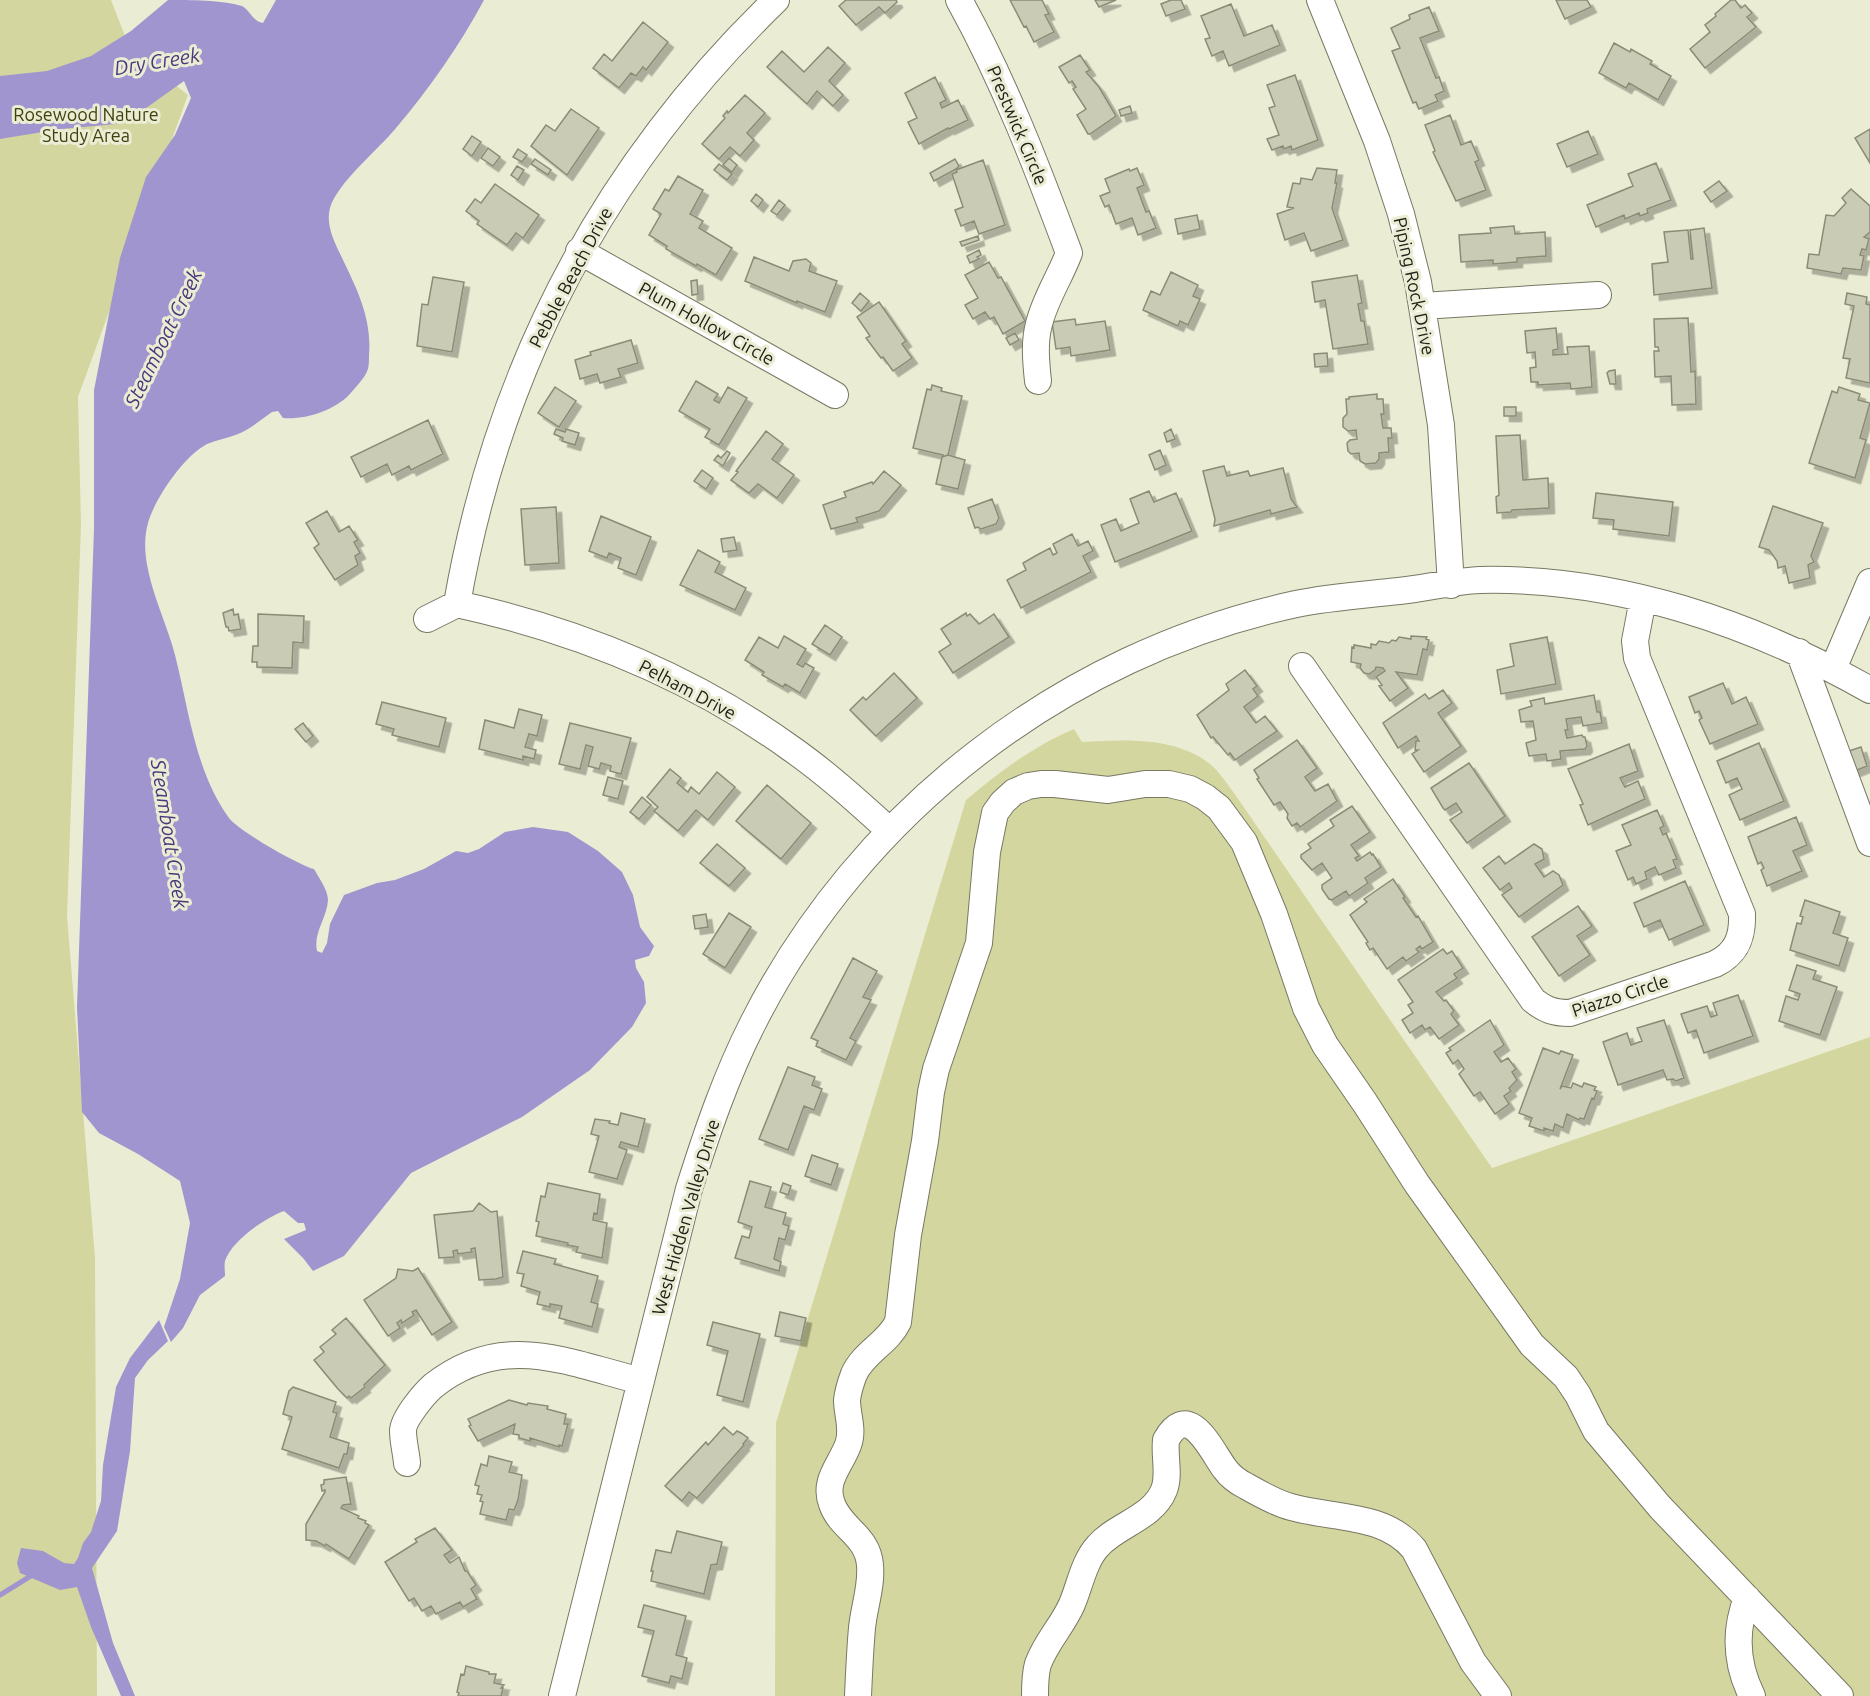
<svg xmlns="http://www.w3.org/2000/svg" width="1870" height="1696" font-family="Ubuntu,sans-serif">
<style>
.green{fill:#d4d69f}
.water{fill:#a095ce}
.lines{fill:none;stroke-linecap:round;stroke-linejoin:round}
.stream{stroke:#a095ce;stroke-width:5}
.building{fill:#cacbb4;stroke:#8b8c76;stroke-width:1.5;filter:url(#shadow)}
.minor-casing{stroke:#787863;stroke-width:28}
.minor{stroke:#fff;stroke-width:26}
.labels{text-anchor:middle;dominant-baseline:central;stroke-width:6;stroke-linejoin:round;paint-order:stroke}
.park-label{font-size:18px;fill:#40400f;stroke:#ebecd4}
.street-label{font-size:18px;fill:#202018;stroke:#ebecd4}
.water-label{font-size:20px;font-style:italic;fill:#4a377c;stroke:#ebecd4}
</style>
<defs>
<filter id="shadow"><feDropShadow dx="5.5" dy="5.5" stdDeviation="0" flood-color="#0004"/></filter>
</defs>
<rect width="100%" height="100%" fill="#ebecd4"/>
<path class="green" d="M0,0H111L130,49L188,95L78,397L81,525L67,916L95,1258L97,1696H0Z
M1074,729L1082,742C1124,740 1174,736 1210,764C1219,771 1227,784 1234,793L1492,1168L1870,1037V1696H775L776,1423L966,800C1001,771 1032,747 1074,729Z"/>
<path class="water" d="M168,0C190,0 222,0 242,6C251,11 252,21 263,23L276,0H484C460,45 429,89 396,128C379,149 337,183 330,208C325,226 336,245 343,260C358,291 372,320 369,355C369,359 369,365 368,369C365,378 355,388 349,395C333,411 305,420 283,418L278,411L272,412C261,420 250,429 238,434C228,438 217,440 207,444C184,456 155,498 148,523C136,565 165,615 175,655C189,710 195,771 229,818C239,831 297,864 314,869C319,878 328,890 328,900C327,918 313,933 317,951L322,953L327,943L330,924L344,895L377,883L395,880L424,869L456,851L468,853L479,849L505,832L533,827L568,832L598,851L622,872L633,895L640,927L654,946L649,956L635,960L636,968L644,982L646,1003L632,1027L590,1070L522,1117L411,1173L344,1256L313,1271L303,1258L284,1239L306,1230L304,1223H298L284,1211C265,1218 231,1241 225,1261C224,1266 225,1271 225,1276L200,1295L183,1328L171,1342L164,1327L180,1279L190,1223L180,1181L138,1154L99,1133L82,1112L77,1007L94,529V390L120,258L146,177L175,135L191,98L184,81L142,111L116,124L61,129L0,139V76L47,71L91,56L131,31Z
M159,1320L168,1341L148,1360L135,1378L130,1451L117,1531L92,1568L113,1643L135,1696H121L91,1627L77,1587L60,1590L20,1573L17,1563L21,1548L43,1551L64,1563L74,1564L78,1558L83,1543L91,1532L101,1501L103,1465L116,1387L130,1358Z"/>
<g class="lines">
<path class="stream" d="M0,1595L34,1574"/>
</g>
<path class="building" d="M846,0H896L897,2L885,13L879,7L856,25L839,6Z
M1010,0H1042L1049,14L1045,15L1054,32L1034,42L1026,26L1024,27Z
M1095,0H1116L1099,7Z
M1171,0H1181L1185,9L1166,16L1161,4Z
M1556,0H1587L1591,7L1565,19Z
M1731,0H1735L1741,8L1745,5L1752,13L1747,17L1756,27L1705,68L1690,49L1710,32L1705,25L1716,16L1715,14Z
M1231,4L1244,36L1272,25L1280,45L1229,66L1223,51L1212,56L1205,39L1210,38L1201,16Z
M1429,7L1439,31L1420,38L1436,78L1439,77L1444,91L1435,95L1438,101L1419,109L1416,102L1413,103L1392,51L1400,48L1391,28L1410,19L1409,15Z
M643,22L668,42L646,70L643,67L636,76L631,73L619,88L593,68L604,54L612,61Z
M1614,43L1630,52L1631,49L1652,61L1650,64L1671,76L1658,100L1629,83L1626,88L1599,73Z
M828,47L845,63L829,81L843,95L833,106L817,91L807,104L767,67L782,51L804,72Z
M1080,55L1090,70L1086,72L1099,87L1116,116L1090,134H1088L1077,115L1086,109L1073,89L1076,87L1072,81L1069,83L1059,67Z
M1295,75L1318,140L1292,150L1291,146L1284,149L1283,146L1272,150L1267,139L1279,135L1269,108L1275,106L1267,85Z
M935,77L946,100L940,103L942,108L958,100L968,120L949,129L948,128L919,144L908,122L917,118L905,93Z
M745,95L765,113L747,133L754,140L740,156L730,147L719,159L702,144L725,118L723,116L727,111L728,113Z
M1130,106L1132,113L1121,116L1119,110Z
M571,109L599,128L567,175L531,146L546,125L555,131Z
M1450,115L1461,145L1471,141L1479,160L1475,162L1486,190L1456,201L1433,152L1435,151L1425,125Z
M1870,129V163L1855,138Z
M1588,131L1598,154L1567,167L1557,144Z
M472,136L481,142L472,156L463,149Z
M488,148L500,157L493,166L481,158Z
M518,149L527,155L522,162L513,157Z
M729,158L737,165L732,172L723,165Z
M535,159L551,170L548,175L531,164Z
M955,159L959,166L956,169L934,181L930,173Z
M983,160L1005,225L979,234L974,221L961,226L955,210L963,207L952,174L957,172L956,170Z
M1656,163L1671,200L1647,209L1648,213L1640,216L1639,213L1625,219L1624,215L1596,227L1587,205L1633,186L1628,174Z
M719,164L732,174L727,180L714,170Z
M517,166L524,170L518,180L511,175Z
M1137,168L1144,185L1137,188L1146,212L1149,211L1156,228L1138,235L1132,218L1116,224L1109,205L1105,207L1100,196L1110,192L1105,179L1129,169L1130,171Z
M1317,168L1337,170L1335,183H1337L1332,208L1343,240L1311,251L1304,233L1285,240L1277,214L1294,208L1287,207L1293,183L1300,184L1301,178L1312,180Z
M678,176L703,190L690,214L703,221L699,228L732,248L716,275L697,264L696,266L666,249L667,246L649,235L661,214L653,209L665,189L669,191Z
M1719,181L1727,191L1711,202L1704,192Z
M495,184L539,215L523,238L516,233L507,245L477,224L479,221L466,211L475,199L481,203Z
M1851,189L1870,206V232L1864,237L1869,239L1866,250L1862,249L1860,255L1864,256L1861,270L1843,268L1841,274L1807,268L1809,254L1819,255L1826,215L1834,216L1846,203L1842,198Z
M756,194L763,200L758,207L751,201Z
M779,200L785,205L777,215L771,211Z
M1197,215L1200,229L1178,234L1175,219Z
M1514,226L1515,234L1545,232L1546,256L1517,258V262L1493,264V260L1461,262L1459,235L1491,233L1490,228Z
M1704,228L1712,288L1654,295L1652,264L1668,262L1664,232L1688,230L1691,259H1693L1690,230Z
M978,236L979,240L962,246L960,242Z
M979,250L981,255L977,257L979,259L970,263L967,256Z
M754,257L789,271L793,261L806,259L811,263L809,271L837,281L825,312L797,301V303L745,281Z
M989,262L998,278L1001,277L1025,321L1003,334L994,317L990,319L985,312L973,319L965,305L978,298L965,275Z
M1171,272L1198,285L1193,296L1200,299L1188,325L1180,321L1178,326L1143,310L1151,291L1160,295Z
M1357,275L1362,303L1358,304L1361,321H1364L1368,344L1333,349L1325,300L1315,302L1312,282Z
M433,277L464,282L452,352L417,346L422,304L428,305Z
M697,280L698,294L692,295L691,281Z
M860,293L869,301L861,311L852,303Z
M1847,293L1867,297L1866,304L1870,305V383L1846,378L1850,359L1843,358L1854,306L1845,304Z
M879,302L906,341L902,344L912,358L893,371L883,357L881,358L866,338L870,336L857,317Z
M1688,318L1691,372L1695,371L1696,404L1672,405L1671,376L1655,377L1654,351H1659L1658,347H1655L1654,319Z
M1075,319L1076,325L1105,321L1110,350L1071,356L1070,347L1056,349L1052,322Z
M1556,328L1558,349L1553,350V355L1568,354L1567,347L1589,346L1592,387L1571,389L1570,383L1538,385V382H1531L1530,368L1536,367L1535,352L1527,353L1525,331Z
M1015,333L1019,340L1010,345L1006,338Z
M631,340L638,363L618,369L621,377L600,383L597,374L580,379L575,360L591,355L590,352Z
M1327,353L1328,366L1315,367L1314,354Z
M1615,370L1616,384H1610L1607,373L1609,371Z
M696,381L718,394L714,400L719,403L728,387L747,398L719,445L705,437L710,429L679,411Z
M932,385L942,388L941,391L962,396L948,455L942,457L943,455L913,448L927,389L931,390Z
M555,387L576,401L559,427L538,413Z
M1839,387L1860,394L1858,400L1870,403L1860,438L1866,440L1855,478L1809,463L1832,391L1837,393Z
M1377,394V399H1383L1384,414H1381L1383,428H1391L1392,438H1388L1389,452L1379,453V459L1376,463L1365,464L1360,461L1359,453L1351,454L1348,451L1347,443L1350,440L1357,439L1356,430L1348,431L1343,427V418L1347,414L1346,399H1349V397Z
M1504,407H1516V416H1504Z
M428,420L443,454L411,470L409,466L392,475L387,464L361,477L351,457Z
M556,429L565,432L566,429L579,433L575,445L562,441L563,438L554,434Z
M1171,429L1175,439L1167,442L1164,433Z
M766,431L783,444L772,459L794,475L777,498L758,484L749,493L731,480L738,472L736,471Z
M1520,435L1523,480L1548,478L1549,508L1512,510L1511,512L1497,513L1496,497L1499,495L1496,436Z
M1160,450L1166,465L1155,470L1149,455Z
M727,451L730,453L723,466L714,460L718,455L721,458Z
M948,455L965,460L958,489L936,484L942,457Z
M1224,466L1227,476L1248,471L1250,476L1283,468L1291,499L1297,507L1271,514L1270,510L1214,526L1215,519L1203,471Z
M702,470L713,478L706,489L694,481Z
M884,471L901,485L879,511L856,518L858,522L831,529L823,505L846,497L844,492L872,482L873,484Z
M1149,491L1154,502L1176,493L1192,531L1115,562L1101,525L1116,519L1121,531L1139,523L1130,499Z
M1596,493L1673,502L1669,536L1613,529L1614,520L1593,518Z
M992,499L999,518L996,524L981,529L978,527L975,528L968,508Z
M1773,506L1823,523L1811,556L1814,562L1808,565L1810,578L1789,583L1785,566L1778,568L1777,561L1769,550L1759,547Z
M556,507L559,563L525,565L521,509Z
M327,511L339,532L349,526L358,540L354,542L360,553L355,556L358,565L335,580L314,548L319,544L306,523Z
M601,516L651,537L636,575L618,568L621,558L609,553L607,558L589,551Z
M1072,534L1078,546L1088,541L1093,551L1083,556L1091,572L1021,608L1007,580L1026,570L1023,563L1037,555L1050,548L1053,555L1057,553L1053,544Z
M734,537L737,550L723,552L721,539Z
M698,550L720,562L715,572L746,588L735,610L680,585Z
M233,609L234,615L238,614L241,629L229,631L228,627H226L223,613Z
M966,613L967,616L970,614L979,624L994,614L1009,637L953,673L939,652L951,644L941,629Z
M258,614L304,616L303,643L293,642L292,668L257,667V662H252L253,646H258Z
M825,625L842,637L830,655L812,644Z
M784,636L806,649L797,664L803,667L805,663L814,668L800,693L785,684L783,687L762,675L764,672L745,660L759,637L778,648Z
M1411,636L1427,637L1426,639L1429,640L1427,650L1423,649L1417,675L1396,672L1408,688L1390,701L1379,686L1382,685L1376,677L1385,671L1383,668L1376,667L1375,670L1369,674L1364,673L1360,668L1361,664L1351,662L1352,647L1354,648V645L1371,648V644L1376,645L1379,641L1389,643L1392,640L1396,641L1399,637L1411,639Z
M1547,637L1556,684L1501,694L1497,670L1514,666L1510,644Z
M1245,670L1257,686L1253,689L1258,696L1244,707L1256,723L1265,716L1277,731L1235,760L1230,753L1228,755L1213,737L1211,738L1197,715L1229,690L1226,684Z
M894,673L917,698L876,736L850,710L863,697L866,700Z
M1723,683L1732,704L1746,697L1758,724L1710,744L1699,720L1702,718L1699,711L1695,713L1689,697Z
M1443,690L1452,703L1438,713L1461,746L1424,772L1412,754L1418,750H1415L1416,741H1419L1416,736L1398,748L1383,723L1425,694L1429,699Z
M1594,695L1597,712H1600L1602,723L1583,726L1581,717L1566,719L1568,730H1565L1567,738L1582,735L1583,737H1585L1587,746L1585,749L1560,751L1561,759L1547,761L1546,754L1529,756L1526,743L1536,740L1533,721L1521,722L1519,710L1532,706L1530,701L1544,698L1545,704Z
M382,702L446,718L439,747L392,735L394,729L376,724Z
M519,709L542,715L537,736L529,734L525,747L536,750L534,759L523,756V760L479,749L485,720L514,728Z
M303,723L313,736L306,742L295,729Z
M570,723L631,738L621,774L610,771L611,766L601,763L599,769L588,766L593,747L586,745L580,769L559,764Z
M1297,740L1317,768L1305,777L1315,791L1328,784L1337,801L1300,827L1297,823L1292,826L1287,818L1288,814L1280,802L1274,805L1257,779L1259,778L1254,770Z
M1759,743L1784,801L1740,820L1729,795L1742,789L1737,778L1726,783L1717,761Z
M1629,744L1638,771L1620,778L1625,787L1638,781L1645,799L1588,825L1580,805L1583,804L1568,769Z
M1861,747L1867,766L1852,772L1846,752Z
M1469,763L1505,816L1467,843L1450,820L1462,812L1456,803L1445,810L1443,808L1431,788Z
M670,769L681,778L677,783L688,792L691,787L699,794L717,772L735,787L708,820L696,810L678,831L654,811L658,807L647,797Z
M608,777L623,781L618,799L603,795Z
M767,785L811,823L781,859L736,821Z
M642,797L651,805L639,819L630,812Z
M1352,806L1370,832L1351,845L1359,856L1355,858L1357,861L1370,852L1372,855L1373,854L1381,867L1365,878L1368,883L1349,896L1346,891L1332,900L1329,899L1322,889V885L1332,878L1322,863L1312,870L1301,858V855L1311,848L1308,844L1334,826L1330,820Z
M1657,810L1664,826L1660,828L1663,835L1666,833L1677,859L1673,860L1676,868L1659,875L1655,867L1645,872L1647,879L1636,884L1633,877L1628,880L1616,851L1631,845L1622,825Z
M1796,817L1807,845L1793,851L1802,871L1767,886L1761,870L1764,868L1761,862L1758,864L1748,837Z
M717,844L745,868L729,886L700,863Z
M1534,844L1542,849L1544,859L1535,864L1544,877L1553,871L1559,875L1563,885L1519,917L1502,895L1512,888L1509,883L1500,890L1483,868L1499,856L1505,864Z
M1393,879L1405,897L1403,898L1416,917L1418,916L1433,942L1422,949L1420,946L1416,949L1419,952L1406,961L1403,957L1387,969L1373,948L1370,950L1366,943L1368,942L1350,915L1367,902L1364,899Z
M1685,881L1704,925L1669,940L1660,920L1644,927L1634,903Z
M1805,900L1840,912L1833,933L1848,938L1839,966L1790,950L1797,923L1801,924L1803,917L1800,916Z
M1578,906L1592,926L1577,936L1590,955L1559,976L1532,937Z
M729,913L751,927L725,968L703,954Z
M706,914L708,927L695,929L693,916Z
M1443,949L1447,954L1452,951L1463,968L1454,974L1457,978L1436,992L1444,1001L1446,1000L1454,1011L1451,1014L1459,1025L1439,1039L1430,1027L1425,1030L1422,1025L1410,1033L1402,1020L1413,1013L1408,1005L1413,1002L1398,980Z
M853,958L877,971L863,997L871,1000L850,1038L856,1041L846,1060L816,1046L818,1041L811,1038Z
M1797,965L1816,971L1813,979L1837,987L1820,1035L1779,1021L1786,996L1798,1000L1800,994L1789,990Z
M1738,995L1753,1036L1704,1053L1696,1030L1688,1033L1681,1014L1707,1006L1711,1017L1717,1015L1713,1003Z
M1490,1020L1504,1045L1494,1052L1501,1062L1508,1058L1516,1069L1512,1072L1517,1080L1509,1088L1511,1091L1504,1096L1509,1104L1495,1114L1480,1092L1474,1096L1459,1074L1464,1069L1458,1060L1453,1064L1446,1053L1451,1050L1449,1048Z
M1664,1020L1684,1078L1676,1081L1673,1079L1667,1080L1663,1070L1618,1085L1603,1042L1627,1033L1631,1045L1642,1041L1637,1028Z
M1543,1048L1559,1054L1561,1051L1573,1055L1560,1089L1562,1086L1571,1088L1573,1083L1582,1087L1584,1083L1596,1087L1594,1090L1597,1091L1594,1099L1592,1098L1584,1119L1580,1118L1579,1120L1567,1114L1563,1128L1555,1124L1553,1131L1544,1128V1131L1529,1126L1532,1118L1519,1113Z
M788,1067L815,1077L812,1085L822,1089L814,1110L804,1106L788,1150L759,1139Z
M621,1113L645,1119L638,1147L621,1142L619,1147L627,1150L617,1179L589,1172L599,1136L591,1134L595,1119L610,1121L609,1123L618,1125Z
M812,1155L838,1164L831,1185L805,1176Z
M750,1181L771,1187L765,1207L786,1213L783,1224L789,1226L785,1240L779,1238L774,1259L781,1262L779,1271L735,1258L742,1236L749,1238L752,1227L738,1222Z
M548,1183L600,1194L597,1214L594,1213L593,1220L607,1223L602,1258L576,1252L578,1247L567,1245L568,1243L536,1236L539,1222L536,1221L541,1196L545,1197Z
M783,1183L791,1186L788,1195L780,1192Z
M479,1203L491,1212L497,1211L503,1277L496,1279L479,1280L475,1248L471,1249L472,1252L458,1254L457,1250L453,1251L454,1257L439,1258L434,1215L473,1211Z
M523,1251L556,1259L554,1264L598,1276L591,1302L598,1304L592,1327L559,1318L562,1306L550,1304V1307L537,1304L540,1292L521,1286L524,1274L517,1273Z
M418,1268L452,1322L432,1335L416,1310L412,1312L414,1315L402,1323L401,1320L397,1323L400,1328L388,1336L364,1300L396,1278L398,1269L413,1271Z
M780,1312L806,1318L801,1341L775,1336Z
M346,1318L385,1365L364,1385L365,1387L351,1398L349,1396L347,1398L338,1389L314,1360L324,1352L320,1347L336,1334L332,1330Z
M713,1322L760,1334L743,1402L717,1395L728,1351L707,1345Z
M293,1387L336,1402L333,1412L337,1413L330,1437L349,1443L347,1454H344L339,1468L282,1449L292,1417L283,1414L289,1391Z
M509,1400L527,1405L528,1403L548,1406L547,1409L566,1414L564,1424H568L562,1446L559,1445V1447L530,1438V1441L519,1438V1435L513,1434L515,1424L478,1441L469,1426L471,1425L468,1419Z
M724,1427L733,1435L737,1431L741,1433L748,1438L743,1444L744,1445L697,1498L689,1492L682,1501L665,1486L706,1442L708,1445Z
M489,1456L512,1462L509,1472L522,1475L518,1500L514,1510L509,1509L506,1520L480,1514L483,1502L480,1501L482,1495L477,1494L479,1486L475,1485L481,1464L487,1466Z
M346,1477L351,1504L343,1505L341,1508L359,1516L358,1518L366,1521L365,1523L369,1525L349,1559L326,1544L325,1546L316,1541L306,1540V1524L325,1492V1490L322,1491L321,1485L324,1484V1480Z
M435,1528L452,1550L444,1555L450,1563L459,1557L465,1571H467L476,1585L471,1589L477,1599L463,1607L460,1602L436,1614L431,1606L422,1611L414,1598L409,1601L385,1562L417,1542L415,1539Z
M677,1531L722,1542L717,1564L711,1565L704,1594L651,1581L653,1571H651L656,1550L671,1553Z
M644,1605L686,1616L676,1655L687,1658L682,1679L671,1676L669,1683L642,1676L654,1631L638,1627Z
M466,1666L489,1672V1674H496L494,1683L504,1685L501,1688H503L501,1696H458L459,1693L457,1692L461,1674L464,1675Z"/>
<g class="lines">
<defs>
<path id="minor" d="M959,0C1004,81 1037,167 1069,253C1060,277 1045,299 1039,324C1034,342 1036,362 1038,381
M1320,0L1377,141L1401,214L1418,282L1441,425L1451,585
M579,251L835,395
M1422,306L1598,295
M457,604C498,367 603,167 776,0
M457,604C575,630 690,676 789,747C825,772 857,801 890,831
M427,619L457,604
M1799,652L1870,843
M1302,666L1533,1000C1545,1010 1554,1013 1570,1013L1715,964C1736,954 1743,938 1742,914L1637,658L1635,641L1643,599
M1833,669L1870,582
M407,1463C406,1452 403,1441 403,1431C403,1419 424,1394 433,1386C502,1331 566,1362 641,1381
M1747,1598C1734,1632 1736,1664 1752,1696
M562,1696L689,1189C707,1132 726,1076 753,1023C860,811 1064,654 1296,604C1330,597 1364,595 1399,591C1426,588 1454,581 1480,580C1617,577 1752,623 1870,690
M858,1696C859,1673 860,1650 862,1628C864,1607 872,1586 870,1565C868,1536 840,1528 832,1504C823,1481 840,1466 848,1445C854,1430 847,1415 847,1400C848,1391 851,1382 854,1374C864,1352 888,1343 898,1322L908,1235L925,1141L931,1092L936,1069L979,943L987,852L995,813L1003,802L1014,792L1028,786L1041,784H1055L1108,790L1145,784H1169L1190,789L1205,797L1219,808L1244,842L1274,914L1306,1008L1325,1045L1365,1103L1417,1184L1532,1345L1566,1377L1578,1395L1596,1431L1660,1507L1840,1696
M1035,1696C1035,1686 1035,1674 1038,1664C1046,1642 1063,1625 1072,1604C1080,1585 1084,1561 1098,1546C1116,1525 1153,1518 1164,1490C1170,1475 1164,1456 1166,1440C1189,1398 1212,1452 1225,1469C1230,1476 1238,1482 1246,1486C1260,1494 1276,1503 1291,1507C1333,1519 1384,1513 1414,1549L1473,1662L1498,1696"/>
</defs>
<use href="#minor" class="minor-casing"/>
<use href="#minor" class="minor"/>
</g>
<g class="labels">
<g class="park-label">
<text x="86" y="114">Rosewood Nature<tspan x="86" dy="21">Study Area</tspan></text>
</g>
<g class="street-label">
<text transform="translate(1018 125) rotate(67)">Prestwick Circle</text>
<text transform="translate(570 277) rotate(-62)">Pebble Beach Drive</text>
<text transform="translate(1415 286) rotate(78)">Piping Rock Drive</text>
<text transform="translate(707 323) rotate(29)">Plum Hollow Circle</text>
<text transform="translate(688 689) rotate(28)">Pelham Drive</text>
<text transform="translate(1620 995) rotate(-18)">Piazzo Circle</text>
<text transform="translate(685 1217) rotate(-74)">West Hidden Valley Drive</text>
</g>
<g class="water-label">
<text transform="translate(157 61) rotate(-9)">Dry Creek</text>
<text transform="translate(163 338) rotate(-64)">Steamboat Creek</text>
<text transform="translate(170 834) rotate(81)">Steamboat Creek</text>
</g>
</g>
</svg>
